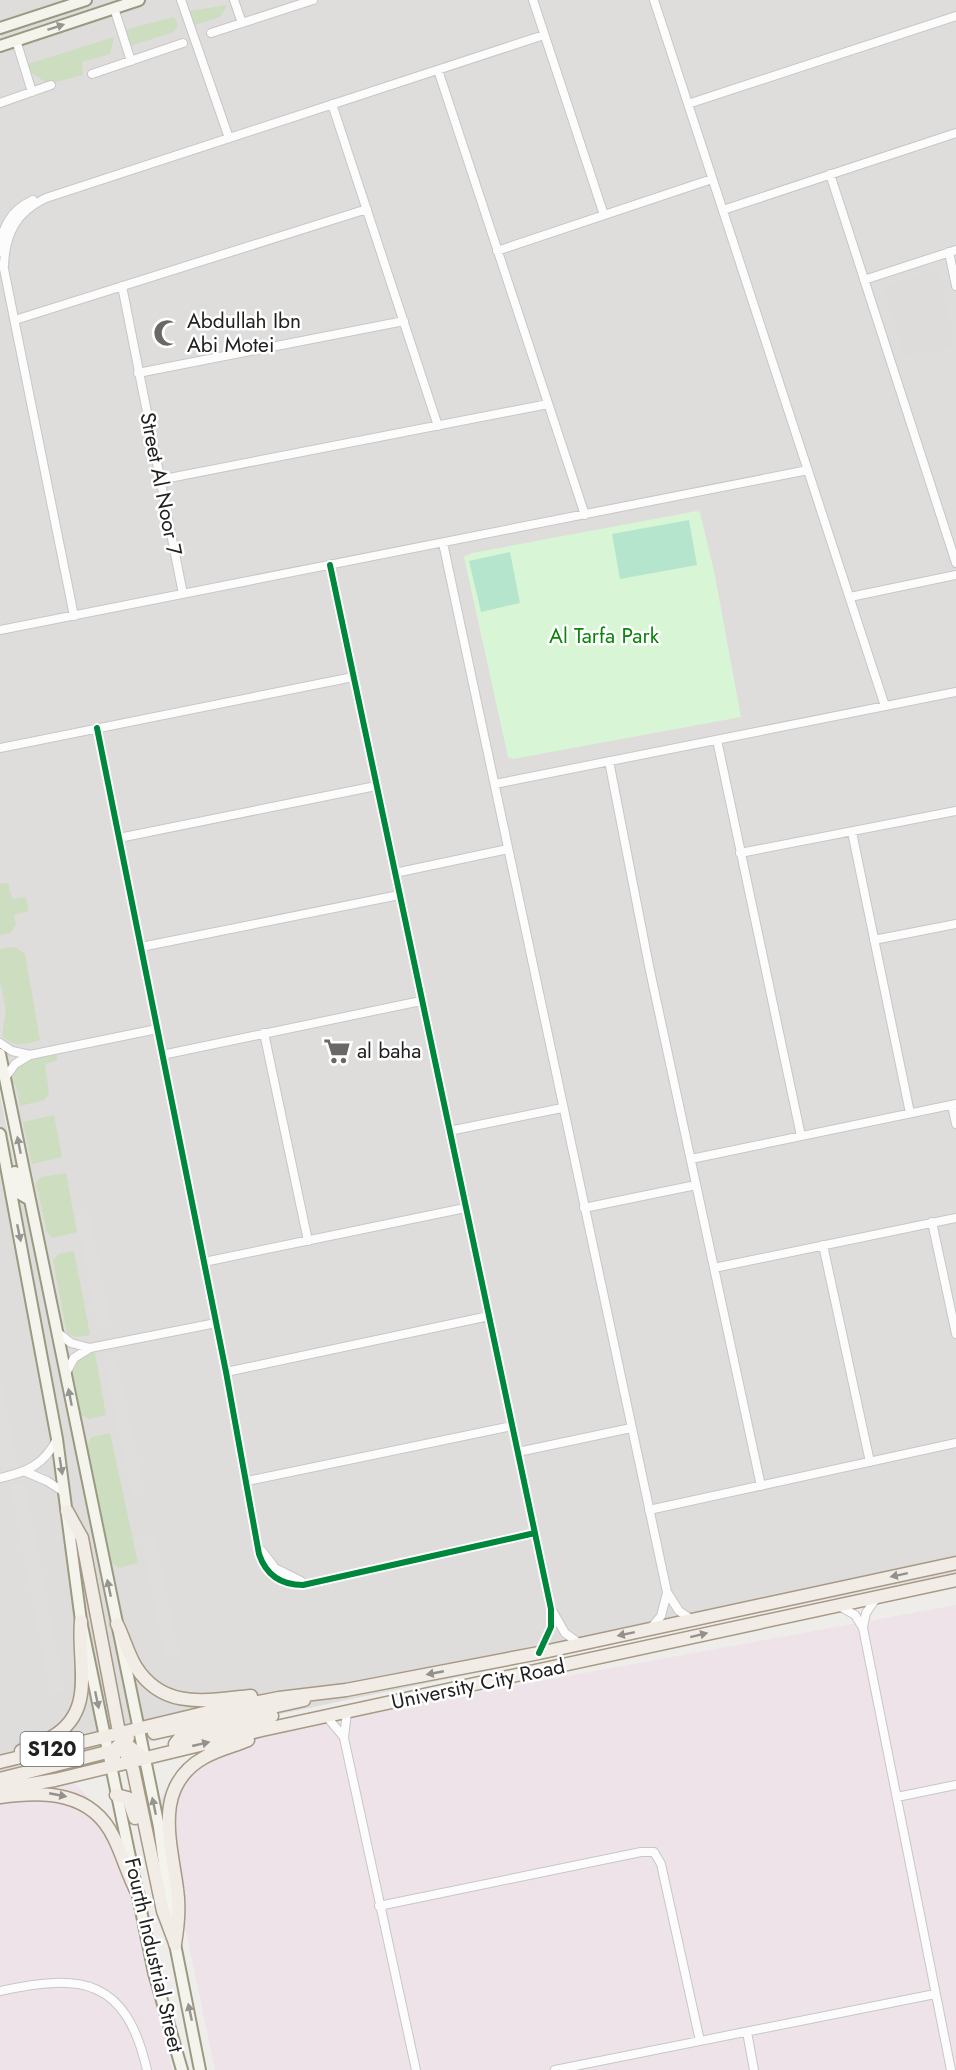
<svg xmlns="http://www.w3.org/2000/svg" width="956" height="2070" font-family="Jost,sans-serif">
<style>
.residential{fill:#dedddb}
.industrial{fill:#ede3e9}
.religious{fill:#dddcdb}
.forest{fill:#ccdebf}
.park{fill:#d8f5d6}
.pitch{fill:#b5e6cd}
.parking{fill:#dfdedd}
.lines{fill:none;stroke-linecap:round;stroke-linejoin:round}
.minor-casing{stroke:#c8c7c6;stroke-width:10}
.secondary-casing{stroke:#9a9981;stroke-width:14}
.primary-casing{stroke:#a69985;stroke-width:15}
.minor{stroke:#fdfcfc;stroke-width:8}
.secondary{stroke:#f4f4ec;stroke-width:10}
.primary{stroke:#f2ece6;stroke-width:12}
.cycleway-casing{stroke:#fff;stroke-width:10}
.cycleway{stroke:#00873e;stroke-width:6}
.oneway{fill:#959591}
.oneway2{fill:#94918d}
.labels{text-anchor:middle;dominant-baseline:central;stroke-width:5;stroke-linejoin:round;paint-order:stroke}
.shield{fill:#fff;stroke:#646464;stroke-width:1.5}
.shield-label{font-size:20px;font-weight:bold;fill:#212121}
.poi-label{font-size:21px;fill:#212121;stroke:#fff;text-anchor:start}
.street-label{font-size:21px;fill:#212121;stroke:#fff}
.park-label{font-size:21px;fill:#0a840a;stroke:#fff}
</style>
<rect width="100%" height="100%" fill="#efedea"/>
<path class="residential" d="M0,0H956V1572L0,1773V1095L23,1206L0,1084Z"/>
<path class="industrial" d="M956,1605V2070H215L159,1802L182,1765L219,1740Z
M65,1774L129,1837L172,2070H0V1788Z"/>
<path class="religious" d="M935,270L940,273L955,348L904,356L885,291L890,284Z"/>
<path class="forest" d="M227,5L220,17L192,26L184,12Z
M174,17L178,25L174,32L130,46L121,42V31Z
M114,37L110,54L82,62L83,75L48,84L22,66Z
M8,883L12,899L26,897L29,911L14,915L16,924L11,933L0,935V884Z
M15,947L25,954L40,1040C25,1044 13,1049 2,1035L6,1010L0,981V949Z
M56,1055L58,1060L45,1064L49,1094L44,1100L20,1106L16,1085L11,1084L9,1078C20,1059 36,1059 56,1055Z
M54,1115L62,1157L32,1164L23,1122Z
M66,1173L77,1232L53,1238L47,1232L36,1183L41,1177Z
M74,1251L90,1335L76,1337L67,1334L53,1260L59,1254Z
M85,1353H95L106,1415L89,1419L81,1415L74,1380L69,1374L71,1363Z
M110,1433L138,1563L119,1568L112,1563L87,1445L92,1437Z"/>
<path class="park" d="M697,511L700,513L714,571L741,717L513,759L508,757L464,557L472,553Z"/>
<path class="pitch" d="M689,520L697,565L620,579L612,534Z
M510,552L520,603L481,612L469,561Z"/>
<path class="parking" d="M88,1207L112,1326L98,1328L75,1209Z
M117,1357L145,1494L132,1497L104,1359Z
M0,1373L18,1465L3,1469L0,1452Z
M25,1482L64,1690L50,1693L10,1485Z
M155,1536L180,1656L165,1659L141,1538Z"/>
<g class="lines">
<defs>
<path id="minor" d="M181,0L229,138
M234,0L242,23
M533,0L604,215
M654,0L885,706
M114,8L131,61
M211,33L313,0
M16,40L32,92
M438,70L585,515
M92,74L183,43
M0,103L51,85
M332,104L438,426
M688,104L956,16
M830,174L956,563
M723,210L956,133
M497,251L712,179
M1,252C0,228 11,210 33,200
M949,252L956,286
M3,264L74,616
M4,266C5,234 16,212 46,198L544,35
M864,280L956,250
M122,286L183,594
M15,320L367,209
M138,373L404,321
M159,480L548,404
M443,543L667,1592L679,1611L691,1619
M330,565L551,1609V1627L539,1653
M850,597L956,575
M0,630L808,470
M97,728L226,1372L259,1554C266,1575 281,1585 303,1585L535,1533
M717,740L801,1136
M0,748L353,677
M609,761L649,966L761,1486
M495,784L956,692
M852,832L910,1113
M119,838L376,786
M740,853L956,811
M395,873L508,849
M874,940L956,924
M141,947L399,895
M264,1033L308,1241
M0,1043L12,1051L30,1055
M162,1055L421,1001
M5,1078L15,1064L30,1055L157,1029
M952,1105L956,1124
M449,1131L562,1108
M691,1159L956,1104
M584,1208L696,1185
M932,1222L956,1334
M823,1245L870,1462
M204,1262L465,1208
M714,1268L956,1218
M57,1332L71,1343L90,1348
M226,1372L489,1316
M66,1373L74,1358L90,1348L216,1323
M518,1452L631,1428
M26,1472L47,1481L64,1492
M0,1478C27,1472 44,1465 57,1439
M247,1481L512,1426
M649,1510L956,1443
M262,1551L275,1568L301,1581
M839,1606L855,1615L863,1628L951,2070
M553,1612L565,1633L580,1644
M863,1627L866,1613L877,1597
M651,1628L661,1616L667,1593
M347,1712L344,1738L416,2070
M327,1717L343,1736
M897,1797L956,1785
M379,1906L641,1852H654L661,1864L700,2041
M0,1991C83,1973 126,1979 147,2070
M747,2032L754,2070
M555,2070L935,1994"/>
<path id="secondary" d="M0,28L86,0
M0,46L139,0
M0,1054L159,1827L175,1944L200,2070
M0,1134L57,1439L81,1621L154,1973L182,2070
M15,1172L20,1194L30,1200"/>
<path id="primary" d="M67,1511L82,1538L119,1732L126,1744L144,1758
M117,1624C124,1638 128,1654 136,1667C164,1711 208,1700 251,1696
M154,1733L304,1700
M178,1750L175,1744L179,1739L272,1716
M21,1751C31,1746 42,1743 52,1737C97,1711 77,1663 81,1621
M126,1754L133,1769L163,1911L175,1943
M0,1762L208,1712L279,1698L346,1690L539,1653L956,1563
M111,1766L117,1747L128,1738
M0,1779L119,1749
M0,1789L55,1780L262,1730L956,1580
M116,1795L128,1798L135,1818
M0,1797C44,1791 92,1791 114,1838C123,1856 128,1876 138,1894
M175,1944C178,1926 180,1908 177,1889C171,1842 152,1786 205,1757C219,1749 234,1746 248,1740"/>
</defs>
<use href="#minor" class="minor-casing"/>
<use href="#secondary" class="secondary-casing"/>
<use href="#primary" class="primary-casing"/>
<use href="#minor" class="minor"/>
<use href="#secondary" class="secondary"/>
<use href="#primary" class="primary"/>
<defs>
<path id="cycleway" d="M330,565L551,1609V1627L539,1653
M97,728L226,1372L259,1554C266,1575 281,1585 303,1585L535,1533"/>
</defs>
<use href="#cycleway" class="cycleway-casing"/>
<use href="#cycleway" class="cycleway"/>
</g>
<defs><path id="oneway-solid" d="M-6-.8H1V-3.2L6.5 0L1 3.2V.8H-6Z" transform="scale(1.5)"/></defs>
<g class="oneway">
<use href="#oneway-solid" transform="translate(56 27) rotate(-18)"/>
<use href="#oneway-solid" transform="translate(19 1145) rotate(-101)"/>
<use href="#oneway-solid" transform="translate(19 1233) rotate(78)"/>
<use href="#oneway-solid" transform="translate(70 1397) rotate(-101)"/>
<use href="#oneway-solid" transform="translate(61 1466) rotate(81)"/>
<use href="#oneway-solid" transform="translate(109 1588) rotate(-102)"/>
<use href="#oneway-solid" transform="translate(97 1700) rotate(78)"/>
<use href="#oneway-solid" transform="translate(154 1806) rotate(-102)"/>
<use href="#oneway-solid" transform="translate(190 2012) rotate(-102)"/>
</g>
<g class="oneway2">
<use href="#oneway-solid" transform="translate(899 1575) rotate(168)"/>
<use href="#oneway-solid" transform="translate(626 1634) rotate(168)"/>
<use href="#oneway-solid" transform="translate(699 1635) rotate(-14)"/>
<use href="#oneway-solid" transform="translate(435 1673) rotate(169)"/>
<use href="#oneway-solid" transform="translate(201 1744) rotate(-13)"/>
<use href="#oneway-solid" transform="translate(58 1795) rotate(11)"/>
</g>
<defs>
<symbol id="mosque-bare" viewBox="-9 -9 18 18"><path d="M3.5-4.9A6 6 0 1 0 3.5 4.9A5 5 0 1 1 3.5-4.9Z" fill="#696867" stroke="#fff" stroke-width="2.5" paint-order="stroke"/></symbol>
<symbol id="supermarket-bare" viewBox="-9 -9 18 18"><path d="M-6-5.5h2.5l.6 2H6L4.5 2H-2.5L-4.4-4H-6ZM-1.5 3.2a1.3 1.3 0 1 0 .1 0ZM3 3.2a1.3 1.3 0 1 0 .1 0Z" fill="#696867" stroke="#fff" stroke-width="2.5" paint-order="stroke"/></symbol>
</defs>
<g fill-rule="evenodd">
<use href="#mosque-bare" x="148" y="314" width="38" height="38"/>
<use href="#supermarket-bare" x="318" y="1032" width="38" height="38"/>
</g>
<g class="labels">
<rect class="shield" x="20.5" y="1732" width="63" height="34" rx="4.5"/>
<g class="shield-label">
<text x="52" y="1749">S120</text>
</g>
<g class="poi-label">
<text x="187" y="321">Abdullah Ibn<tspan x="187" dy="24">Abi Motei</tspan></text>
<text x="357" y="1051">al baha</text>
</g>
<g class="street-label">
<text transform="translate(161 484) rotate(79)">Street Al Noor 7</text>
<text transform="translate(478 1684) rotate(-12)">University City Road</text>
<text transform="translate(154 1955) rotate(77)">Fourth Industrial Street</text>
</g>
<g class="park-label">
<text x="604" y="636">Al Tarfa Park</text>
</g>
</g>
</svg>
